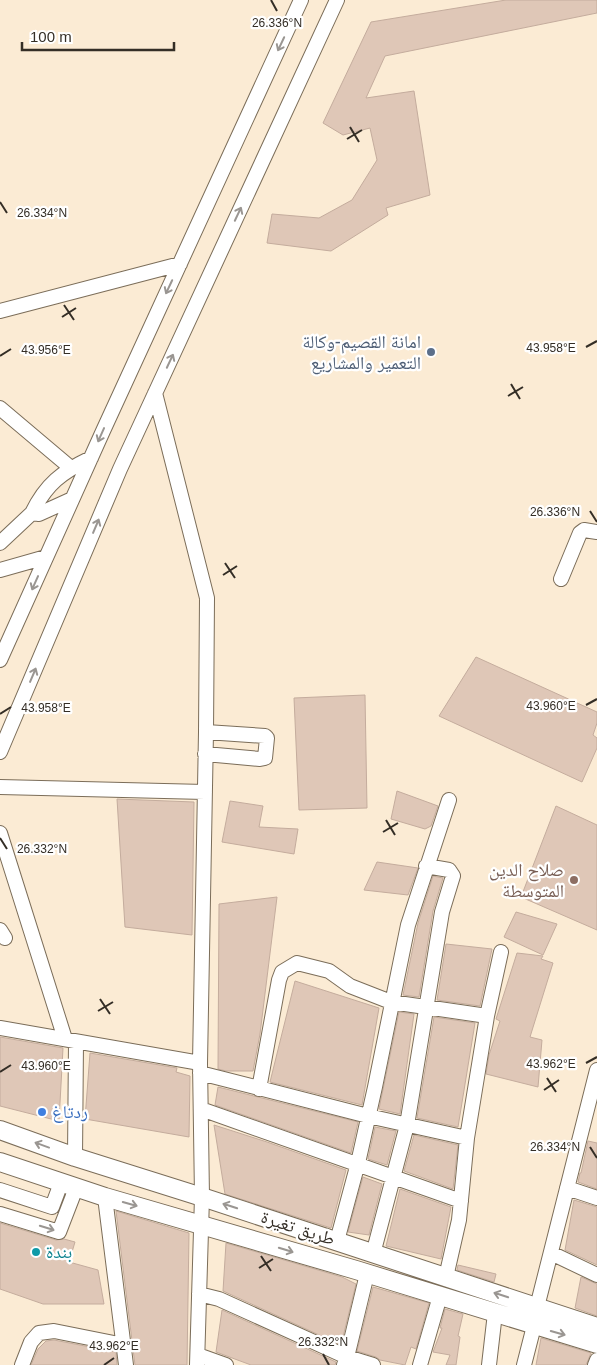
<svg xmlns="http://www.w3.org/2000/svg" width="597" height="1365" font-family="Helvetica,'Noto Naskh Arabic',sans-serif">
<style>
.building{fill:#dfc7b7;stroke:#c4ac9d}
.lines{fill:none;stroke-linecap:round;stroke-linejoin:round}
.minor-casing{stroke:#7b6d59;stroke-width:16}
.major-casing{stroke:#7b6d59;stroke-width:20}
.minor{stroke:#fff;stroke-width:14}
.major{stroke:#fff;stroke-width:18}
.oneway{stroke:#9a9692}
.ticks{fill:none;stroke:#342e26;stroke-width:2}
.service-dot{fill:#5c6f8a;stroke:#fff;stroke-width:2}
.education-dot{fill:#8d6e63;stroke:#fff;stroke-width:2}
.shop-dot{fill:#3f7fe0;stroke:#fff;stroke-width:2}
.culture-dot{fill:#0f9aa8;stroke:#fff;stroke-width:2}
.labels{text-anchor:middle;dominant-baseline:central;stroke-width:4.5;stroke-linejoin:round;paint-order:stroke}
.service-label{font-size:18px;fill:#4e5e75;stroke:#fff;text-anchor:end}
.education-label{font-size:18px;fill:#785e54;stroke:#fff;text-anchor:end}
.shop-label{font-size:18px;fill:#366cbe;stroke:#fff;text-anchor:start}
.street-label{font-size:18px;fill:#342e26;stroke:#fff}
.culture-label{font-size:18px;fill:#0d838f;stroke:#fff;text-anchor:start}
.ticks-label{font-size:12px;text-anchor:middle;fill:#342e26;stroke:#fff;stroke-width:4.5;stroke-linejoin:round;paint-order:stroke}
</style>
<rect width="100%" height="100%" fill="#fbebd4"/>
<path class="building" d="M506,0H597V13L385,56L366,98L414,91L430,195L386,208L388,215L331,251L267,243L272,214L319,218L352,200L377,160L370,128L343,135L323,123L371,22Z
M476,657L597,712V723L593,735L597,738V748L582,782L439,716Z
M365,695L367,808L299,810L294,698Z
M397,791L438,806L431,826L425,829L391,819Z
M117,799L194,802L192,935L125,927Z
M230,801L263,806L259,827L298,829L294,854L222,842Z
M556,806L597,825V930L521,897Z
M377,862L418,868L408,895L364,890Z
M433,876L443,878L433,911L419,997L403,995L418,923Z
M277,897L260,1034L253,1071H226L218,1069L219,904Z
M516,912L557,924L543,955L504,937Z
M446,944L492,949L480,1006L437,1000Z
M517,953L543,956L541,959L553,963L530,1037L542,1040L538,1087L486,1074L489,1055L500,1021L496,1019Z
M295,981L379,1008L362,1105L270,1082Z
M399,1012L414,1014L400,1114L379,1109Z
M434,1017L475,1023L458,1127L417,1118Z
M0,1037L63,1048L59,1121L0,1106Z
M90,1053L177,1068L176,1072L190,1076L189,1137L85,1119Z
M218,1087L358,1122L351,1153L215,1105Z
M214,1125L267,1142L346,1170L331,1228L225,1194Z
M375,1127L396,1131L387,1165L368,1159Z
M414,1135L458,1145L453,1189L404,1171Z
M588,1141L597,1143V1189L578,1182L580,1173H581Z
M363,1177L382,1184L369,1235L348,1232Z
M400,1189L451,1207L441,1259L386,1246Z
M574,1200L597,1207V1265L565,1250Z
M116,1211L189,1233L187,1365H135Z
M0,1223L56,1240L64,1239L75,1242L69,1262L98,1270L104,1304H43L0,1289Z
M226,1243L342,1277L356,1284L341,1345L223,1291Z
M458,1265L496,1274L494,1282L457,1270Z
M581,1277L597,1284V1316L575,1308Z
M373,1287L429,1303L416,1349L411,1347L405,1365L380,1360L376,1357L357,1351Z
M445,1309L463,1314L458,1336L460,1337L456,1365H446L450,1355L433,1352L442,1328H440Z
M222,1310L336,1362L335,1365H251L216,1352Z
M541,1338L591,1353L586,1365H536Z
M54,1340L116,1352L117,1365H31L38,1349L46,1341Z"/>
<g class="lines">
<defs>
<path id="minor" d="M0,311L180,264
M155,393L207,598L206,732L200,1063L202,1197L197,1365
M0,408L71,468
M72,499L39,514L32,513C46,484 62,472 91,458
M0,543L32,513
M0,570L46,557
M561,579L580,533L584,530L597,532
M0,660L103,431L301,0
M0,752L120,469L337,0
M205,754L260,759L265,758L267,738L265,736L206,732
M0,787L205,792
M0,833L65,1039
M0,930L5,938
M0,1028L200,1063
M200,1073L368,1116L467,1138
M259,1089L279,980L282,972L297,963L329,971L350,986L391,1002L487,1016
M201,1109L461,1201
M75,1157L76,1042
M567,1188L597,1198
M0,1190L52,1207L61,1183
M105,1197L126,1365
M0,1214L59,1232L76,1188
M337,1241L358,1163L375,1087L408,925L449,800
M551,1253L597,1275
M373,1254L407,1125L442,912L453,876L449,870L426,866
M367,1274L347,1357L373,1365
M446,1277L459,1220L467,1138L487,1016L501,952
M199,1294L219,1299L347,1357L344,1365
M537,1307L597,1070
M198,1355L226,1365
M22,1365L31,1342L39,1333L54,1331L124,1345
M420,1365L440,1296
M489,1365L495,1313
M524,1365L534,1326
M595,1365L597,1360"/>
<path id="major" d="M0,1130L75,1157L202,1197L597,1327
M0,1162L105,1197L356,1270L597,1344"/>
</defs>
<use href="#minor" class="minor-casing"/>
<use href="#major" class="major-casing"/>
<use href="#minor" class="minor"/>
<use href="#major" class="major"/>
</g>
<defs><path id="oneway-shaft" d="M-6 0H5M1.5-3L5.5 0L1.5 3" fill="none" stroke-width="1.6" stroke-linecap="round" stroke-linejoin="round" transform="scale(1.25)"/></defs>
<g class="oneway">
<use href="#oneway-shaft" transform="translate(281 44) rotate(115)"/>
<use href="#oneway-shaft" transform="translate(238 214) rotate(-65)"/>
<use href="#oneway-shaft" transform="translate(169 287) rotate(115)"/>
<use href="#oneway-shaft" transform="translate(170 361) rotate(-65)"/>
<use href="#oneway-shaft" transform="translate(101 435) rotate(114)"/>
<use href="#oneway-shaft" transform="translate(96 526) rotate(-67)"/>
<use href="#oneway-shaft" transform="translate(35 583) rotate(114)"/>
<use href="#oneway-shaft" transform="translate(33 675) rotate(-67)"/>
<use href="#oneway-shaft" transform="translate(42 1145) rotate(-160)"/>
<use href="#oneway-shaft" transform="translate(130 1204) rotate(16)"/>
<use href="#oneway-shaft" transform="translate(230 1206) rotate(-162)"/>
<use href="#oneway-shaft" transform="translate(47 1228) rotate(17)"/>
<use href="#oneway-shaft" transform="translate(286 1250) rotate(17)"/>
<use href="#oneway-shaft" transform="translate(501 1295) rotate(-162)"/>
<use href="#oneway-shaft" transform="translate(558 1333) rotate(16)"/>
</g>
<path class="ticks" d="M271,0L277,11M350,127L359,142M347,139L362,130M0,202L7,213M64,305L74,320M62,317L76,308M586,347L597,341M0,356L11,349M511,384L520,399M508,396L523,387M590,511L597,522M225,563L235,578M223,575L237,566M586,705L597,699M0,714L11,707M386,820L395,835M383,832L398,823M0,838L7,849M100,999L110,1014M98,1011L113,1002M586,1063L597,1057M0,1072L11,1065M547,1078L556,1092M544,1090L559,1080M590,1147L597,1158M261,1256L271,1271M259,1268L273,1259M323,1354L329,1365M104,1365L114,1358"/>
<circle class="service-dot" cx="431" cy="352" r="5"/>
<circle class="education-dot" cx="574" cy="880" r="5"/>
<circle class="shop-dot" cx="42" cy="1112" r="5"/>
<circle class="culture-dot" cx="36" cy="1252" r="5"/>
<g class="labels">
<g class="service-label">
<text x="421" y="342">امانة القصيم-وكالة<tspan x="421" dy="21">التعمير والمشاريع</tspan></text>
</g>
<g class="education-label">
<text x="564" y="870">صلاح الدين<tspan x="564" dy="21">المتوسطة</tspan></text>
</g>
<g class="shop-label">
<text x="52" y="1112">ردتاغ</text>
</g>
<g class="street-label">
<text transform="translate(298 1228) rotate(18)">طريق تغيرة</text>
</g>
<g class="culture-label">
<text x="46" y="1252">بندة</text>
</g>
</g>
<g class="ticks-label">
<text x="277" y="27">26.336°N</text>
<text x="42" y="217">26.334°N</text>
<text x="551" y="352">43.958°E</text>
<text x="46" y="354">43.956°E</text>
<text x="555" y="516">26.336°N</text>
<text x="551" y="710">43.960°E</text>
<text x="46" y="712">43.958°E</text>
<text x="42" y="853">26.332°N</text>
<text x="551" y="1068">43.962°E</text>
<text x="46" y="1070">43.960°E</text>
<text x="555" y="1151">26.334°N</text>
<text x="323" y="1346">26.332°N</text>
<text x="114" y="1350">43.962°E</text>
</g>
<path d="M22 42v8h152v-8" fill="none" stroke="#342e26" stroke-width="2.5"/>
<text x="30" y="42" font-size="15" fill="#342e26" stroke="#ffffff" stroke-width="4" paint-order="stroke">100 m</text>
</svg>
